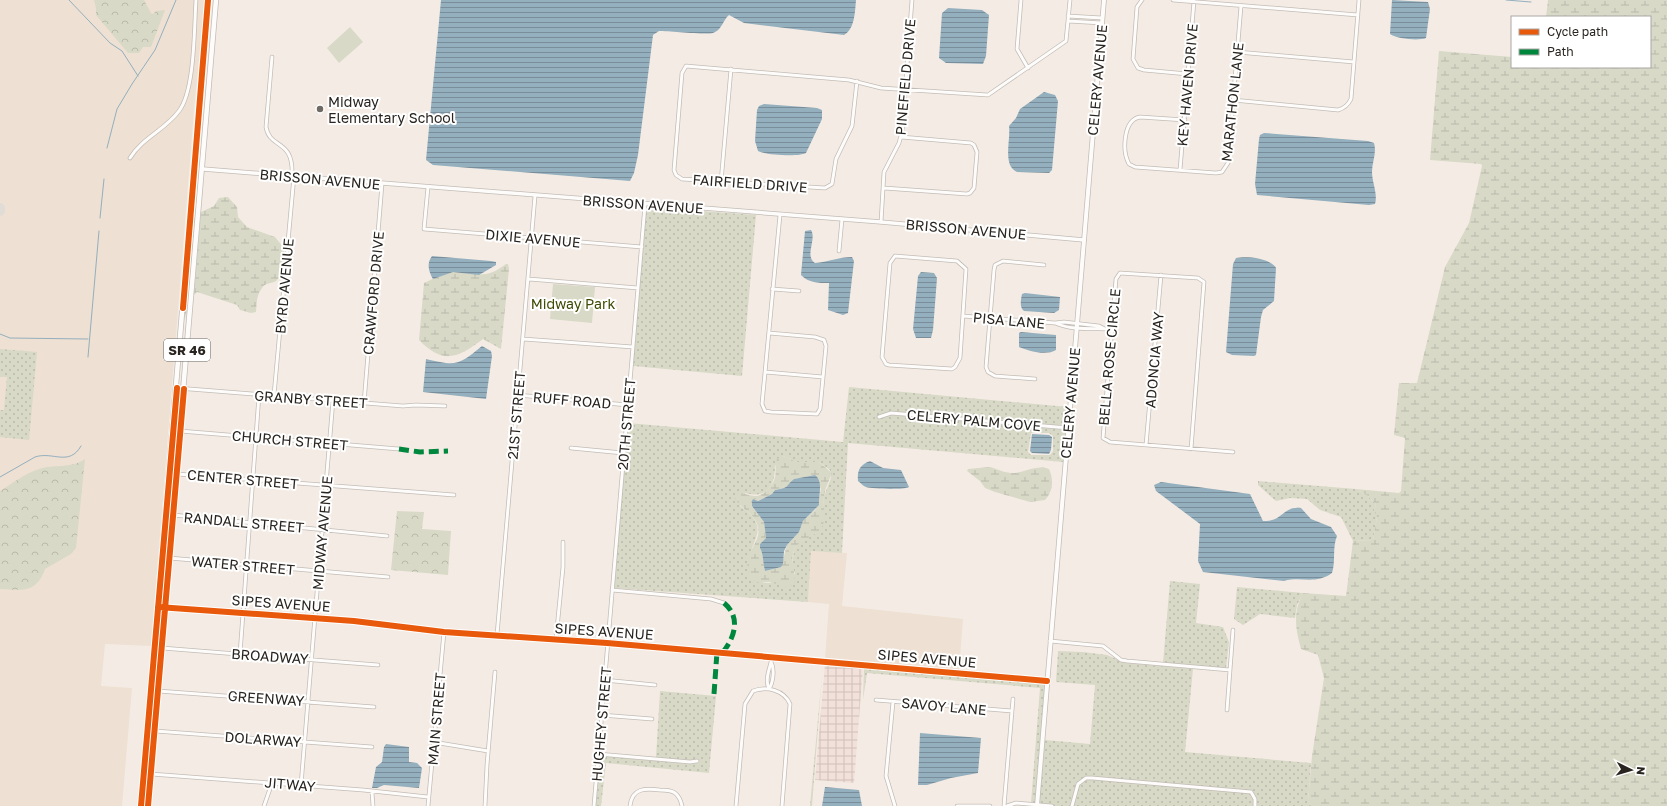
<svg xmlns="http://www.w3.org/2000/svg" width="1667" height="806" font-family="'Golos Text',sans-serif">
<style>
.built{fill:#eee0d2}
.industrial{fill:url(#industrial-grid)}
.grass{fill:url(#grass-dots);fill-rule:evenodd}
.forest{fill:url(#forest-crowns)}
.wetland{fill:url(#wetland-marsh);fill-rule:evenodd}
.green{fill:#d8d9c6}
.water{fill:url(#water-rules)}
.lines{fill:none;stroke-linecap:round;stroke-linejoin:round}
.stream{stroke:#94afbe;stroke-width:1}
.taxiway{stroke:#e1dcd6;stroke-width:10}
.minor-casing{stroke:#c2bcb6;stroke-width:4.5}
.tertiary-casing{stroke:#c2bcb6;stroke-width:5}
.secondary-casing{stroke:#c2bcb6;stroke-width:5.5}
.primary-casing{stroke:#c2bcb6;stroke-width:6}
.minor{stroke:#fdfcfb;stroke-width:3}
.tertiary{stroke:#fdfcfb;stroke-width:3.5}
.secondary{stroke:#fdfcfb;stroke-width:4}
.primary{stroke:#fdfcfb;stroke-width:4.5}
.quiet{stroke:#00873e;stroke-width:5;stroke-dasharray:10 5;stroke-linecap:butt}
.cycleway-casing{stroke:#fff;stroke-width:8}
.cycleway{stroke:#e8590c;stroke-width:6}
.poi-dot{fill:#706a64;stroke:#fff;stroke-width:1.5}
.labels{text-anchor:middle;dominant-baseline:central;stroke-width:4;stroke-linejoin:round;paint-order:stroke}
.shield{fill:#fff;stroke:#696662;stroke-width:1}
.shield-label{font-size:13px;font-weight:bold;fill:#29241f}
.street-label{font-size:14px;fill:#29241f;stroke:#fff}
.poi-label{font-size:14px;fill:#29241f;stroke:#fff;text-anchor:start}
.park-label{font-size:14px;fill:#3e4a03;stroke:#fff}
</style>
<defs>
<pattern id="industrial-grid" width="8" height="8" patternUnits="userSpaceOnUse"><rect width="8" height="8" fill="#f2e0da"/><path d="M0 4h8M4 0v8" fill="none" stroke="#d0c0bb"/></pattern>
<pattern id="grass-dots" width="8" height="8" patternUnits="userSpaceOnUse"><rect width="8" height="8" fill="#d8d9c6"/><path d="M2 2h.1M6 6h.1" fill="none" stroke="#b9baaa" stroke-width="1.8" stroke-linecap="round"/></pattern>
<pattern id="forest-crowns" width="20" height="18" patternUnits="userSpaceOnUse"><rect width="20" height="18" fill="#d8d9c6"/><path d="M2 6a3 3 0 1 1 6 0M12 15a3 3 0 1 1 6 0" fill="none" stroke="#b9baaa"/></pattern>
<pattern id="wetland-marsh" width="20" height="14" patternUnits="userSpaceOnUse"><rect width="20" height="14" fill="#d8d9c6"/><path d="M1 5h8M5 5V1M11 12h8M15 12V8" fill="none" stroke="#b9baaa"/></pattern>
<pattern id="water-rules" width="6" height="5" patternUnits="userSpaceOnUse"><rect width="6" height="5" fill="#94afbe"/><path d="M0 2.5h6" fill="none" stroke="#798e9a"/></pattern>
</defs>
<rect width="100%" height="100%" fill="#f4ece4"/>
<path class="built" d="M0,0H205L194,110L151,646L105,644L101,686L132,688L122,806H0Z
M811,551L847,553L842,606L963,619L959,671L825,659L829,604L808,602Z"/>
<path class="industrial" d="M825,664L863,668L854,783L815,780Z"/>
<path class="grass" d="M646,207L756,215L742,376L633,366Z
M0,349L37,352L29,440L0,437V410H4L7,377H0Z
M849,387L1068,407L1066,426L891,412L877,416L878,419L891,415L1066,430L1063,462L848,443L842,553L811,551L808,602L614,588L628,423L843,442ZM1031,433H1049L1053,436V451L1050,455H1031L1028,452ZM783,456L797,462H819L830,470L831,478L824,496V520L816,533L798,543L794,550L792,566L795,574L775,583H763L747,563C754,536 770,527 740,506L745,493C767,499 775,486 775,466Z
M1258,481L1356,489L1368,496L1376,504L1374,511L1377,517L1373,540L1353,541L1341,517L1320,510L1307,499L1290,498L1276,501L1258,485Z
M1170,581L1200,584L1196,623L1223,627L1229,642L1226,668L1163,663Z
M1237,587L1303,593L1297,605L1295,618L1260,614L1243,625L1234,619Z
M1058,651L1083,652L1107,655L1126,663L1193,669L1185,752L1311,763L1308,801L1311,806H1039L1045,740L1090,744L1095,685L1056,682Z
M777,660L823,663L812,806H810L823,665Z
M864,667L1045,684L1035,806L1031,803L1040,688L867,673L863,700Z
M660,691L716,696L709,773L606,763L601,806H596L600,756L689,764L699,763L698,759L690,761L656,757Z"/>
<path class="forest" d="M94,0H144L152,15L156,11L165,10L151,47H143L139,53H128L96,15V8Z
M85,459L76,548L71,554L45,569C36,594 22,590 0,589V491C13,483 24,474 39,469C54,464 71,469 85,459Z
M397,511L424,512L422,529L451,531L448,575L391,570Z"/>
<path class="wetland" d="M1548,0H1667V806H1311L1308,801L1312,756L1324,678L1318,655L1301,649C1295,628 1293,612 1303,593L1346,596L1353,541L1373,540L1377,517L1374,511L1376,504L1368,496L1356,489L1399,493L1401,491L1405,438L1394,435L1399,383H1417L1445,267L1469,223L1482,166L1481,164L1430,160L1439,51L1512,57V67H1650V17H1546Z
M228,197L237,207L238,217L247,227L275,237L284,248C284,258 285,273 276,281C271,284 266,282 262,288C256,296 257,303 256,312L251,313L240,310L237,305L197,292L194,295L201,212L214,206L219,198Z
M197,213L189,303L184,321L194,214Z
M506,264H508L509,269L501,349L483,339C458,358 443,365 419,340L424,283C433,279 443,273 453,272C477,272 484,281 506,264Z
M783,456L797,462H819L832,473C829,481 825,488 824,497C823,506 826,516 823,525C817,539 796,537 793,554C791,564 795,572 795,582L791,586L786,587L769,582L759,583L749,577C749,572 747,567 747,562C749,549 761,540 758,527C755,513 740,509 735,498V494L738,493C744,493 750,496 756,496C764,496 774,484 775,477C777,471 774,466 777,459ZM815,475L821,489L816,509L803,521L799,532L787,545L781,567L765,571L760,544L766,538L764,522L752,506L755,499L757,501L772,494L775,490C785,488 788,487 794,479Z
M990,467C997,469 1005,473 1012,473C1025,473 1036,464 1049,469C1054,480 1053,491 1045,500L1030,502L995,492L985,488L980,481L967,471L968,469Z"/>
<path class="green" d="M350,27L363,42L339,63L327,48Z
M553,284L595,287L592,323L550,319Z"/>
<path class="water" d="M441,0H856C855,11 855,29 844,35L744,23L729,15C723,20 722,30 713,33C706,35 669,31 659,31L653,35L638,155L634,173L630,181L433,165L426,160Z
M1392,0L1428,2L1430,9L1426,38C1419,41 1397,39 1390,34Z
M948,8L982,10L989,15L986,56L983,64L946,63L939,58L942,13Z
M1044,92L1055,95L1058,101L1052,170L1049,173L1017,172C1002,166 1011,139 1009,126L1016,118L1020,109Z
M764,104L817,108L822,110V119L806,153C799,157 766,155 758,151L755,141L757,110L759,106Z
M1264,133L1368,141L1374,143C1377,153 1372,162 1372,172C1372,182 1378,194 1375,204L1369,205L1257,195L1255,184L1259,139L1260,135Z
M811,230C817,239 804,256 815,263C827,262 839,257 852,257L854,261L848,313L843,315L828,310L829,283C818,283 809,283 801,275L805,231Z
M432,256L491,261L496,262V265L479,275L453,272L433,279C429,272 426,264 432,256Z
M1236,258C1247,256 1270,258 1276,268L1274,301L1263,310L1261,317L1256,355L1254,356L1232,355L1226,352L1233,264Z
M921,272L934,273L937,278L933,330L931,338H916L913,329L918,276Z
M1025,293L1060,297L1059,310L1054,313L1024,311C1019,307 1021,299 1022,294Z
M1021,332L1056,335V350C1046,356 1029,351 1019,347V333Z
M482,346L491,351L492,356L486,399L423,392L426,359C456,366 458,366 482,346Z
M1032,434L1049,435L1052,437L1051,450L1049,454L1032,453L1030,451Z
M870,461L883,468L901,470L909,487C904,490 872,489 866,487C863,486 861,483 858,481C857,470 860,465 870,461Z
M815,475C824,482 818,496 819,505L803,521L799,532L787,545L784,551L783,564L781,567L765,571C763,564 763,552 760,548V544L766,538L764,522L752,506V501L753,499L758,501L772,494L775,490C791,487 784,487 794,479Z
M1161,482L1250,494L1263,521C1283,522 1282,506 1301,508L1311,519L1331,527L1337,536C1332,548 1336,561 1332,573C1315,585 1302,576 1284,581L1203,572L1198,561L1200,524L1156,491L1154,485Z
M920,733L981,738L978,773L951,778L927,785H918Z
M386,744L409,747V762L417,763L422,768L419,788L384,785L377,788H372L376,767L382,762L384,747Z
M825,787L859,790L862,806H822Z"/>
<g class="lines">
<path class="stream" d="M69,0L110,43L122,51L138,76
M1506,0L1531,2
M107,148L117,109L132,84L155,50L176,0
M100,218L104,179
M0,334L10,338L88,339
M88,357L99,231
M0,477L35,457C53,451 69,467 81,446"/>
<path class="taxiway" d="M0,211V208"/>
<defs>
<path id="minor" d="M1021,0L1017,49L1028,68
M1142,0L1137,7L1133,59L1138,68L1144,70L1188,74
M1173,0L1358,15
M1068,16L1102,18
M1068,21L1102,23
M1237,52L1354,62
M272,57L266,127C270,150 294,138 292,176
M857,81L852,126L836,159L832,184L825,188L682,179L676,175L674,170L682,73L686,66L849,80L881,88L988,95L1066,41L1070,0
M1233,100L1338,110C1345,108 1348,105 1351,99L1359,0
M1185,120L1140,117C1123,120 1122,151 1129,164L1135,167L1216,173L1222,172L1228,163L1241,6
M130,158C142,138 165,130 179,111C195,90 194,29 196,0
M1180,170L1194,1
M721,182L731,69
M428,187L424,229L642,247
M884,188L967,194L970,193L974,188L977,152L974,145L971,143L901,137
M881,222L884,172L899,143L902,132L912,0
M839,251L842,219
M895,256L957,261L966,269L960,358L955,367L952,369L889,365L886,364L882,357L890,263Z
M529,279L638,288
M772,289L799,291
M963,316L1055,323L1064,322L1099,326L1105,329
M1055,323C1073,331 1093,328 1111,329
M769,333L815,337L824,340L826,346L820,409L817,414L771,412L765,411L762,404L780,215
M523,339L633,347
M765,372L823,377
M1035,379L995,376L988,372L986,367L994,270L995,265L1003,261L1044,265
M177,388L403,406L416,405L445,406
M274,395L294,176
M517,395L628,405
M364,403L382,184
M879,417L891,413L1068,428
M180,431L399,449
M1146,445L1161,275
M571,448L623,453
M1191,449L1204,282L1198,278L1120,273L1116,279L1103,438L1110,442L1233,452
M177,474L454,495
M173,515L387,536
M169,558L388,577
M612,590L711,599L724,603
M497,635L535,196
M556,639L563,567V542
M1050,641L1103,646L1121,660L1127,661L1230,670
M162,648L378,665
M240,654L259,395
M604,680L655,685
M769,689C764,678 771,667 772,657
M769,689C773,683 775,669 771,662
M158,691L374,707
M876,700L1012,711
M893,702L886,776L895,806
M1227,710L1233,630
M601,715L652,719
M155,731L372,747
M433,742L488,751
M598,754L690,762L697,761
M151,774L363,790L428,797
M301,785L333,400
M372,792L373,806
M264,806L272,783
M428,806L444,632
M485,806L487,765L495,672
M594,806L645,205
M630,806C632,788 645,788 660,790C664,790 671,790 675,793C679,796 681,801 682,806
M736,806L745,704L753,691C767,686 784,690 790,704L782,806
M957,806H990
M1004,806L1013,699
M1007,806L1016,803L1052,806
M1072,806L1078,784L1086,778H1092L1251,792L1255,799V806"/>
<path id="tertiary" d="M203,169L881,222L1084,240
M158,607L354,621L444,632L607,643L1047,681"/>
<path id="secondary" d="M1037,806L1104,0"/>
<path id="primary" d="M141,806L208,0
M148,806L216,0"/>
</defs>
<use href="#minor" class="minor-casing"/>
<use href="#tertiary" class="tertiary-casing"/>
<use href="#secondary" class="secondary-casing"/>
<use href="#primary" class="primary-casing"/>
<use href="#minor" class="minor"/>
<use href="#tertiary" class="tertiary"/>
<use href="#secondary" class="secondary"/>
<use href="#primary" class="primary"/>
<path class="quiet" d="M399,449L420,452L448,451
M723,652C735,637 741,617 724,603
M714,694L717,652"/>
<defs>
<path id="cycleway" d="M183,308L208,0
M158,607L354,621L444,632L607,643L1047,681
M141,806L177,388
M148,806L184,389"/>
</defs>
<use href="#cycleway" class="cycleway-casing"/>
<use href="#cycleway" class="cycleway"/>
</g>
<circle class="poi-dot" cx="320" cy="109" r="4"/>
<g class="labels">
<rect class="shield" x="164" y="339" width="46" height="22" rx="3"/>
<g class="shield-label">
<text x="187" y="350">SR 46</text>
</g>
<g class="street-label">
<text transform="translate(905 77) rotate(-85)">PINEFIELD DRIVE</text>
<text transform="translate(1097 80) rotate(-85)">CELERY AVENUE</text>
<text transform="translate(1187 85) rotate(-85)">KEY HAVEN DRIVE</text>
<text transform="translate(1232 102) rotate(-84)">MARATHON LANE</text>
<text transform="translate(320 179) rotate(5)">BRISSON AVENUE</text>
<text transform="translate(750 183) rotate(4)">FAIRFIELD DRIVE</text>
<text transform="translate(643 204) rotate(4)">BRISSON AVENUE</text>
<text transform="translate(966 229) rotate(5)">BRISSON AVENUE</text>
<text transform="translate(533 238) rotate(5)">DIXIE AVENUE</text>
<text transform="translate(284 286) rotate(-85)">BYRD AVENUE</text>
<text transform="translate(373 293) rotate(-85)">CRAWFORD DRIVE</text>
<text transform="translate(1009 320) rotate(5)">PISA LANE</text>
<text transform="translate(1109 357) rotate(-85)">BELLA ROSE CIRCLE</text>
<text transform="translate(1154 360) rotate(-85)">ADONCIA WAY</text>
<text transform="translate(311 399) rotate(4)">GRANBY STREET</text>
<text transform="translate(572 400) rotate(5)">RUFF ROAD</text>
<text transform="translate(1070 403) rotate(-85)">CELERY AVENUE</text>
<text transform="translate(516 415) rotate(-85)">21ST STREET</text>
<text transform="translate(974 420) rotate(5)">CELERY PALM COVE</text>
<text transform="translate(626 424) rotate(-85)">20TH STREET</text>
<text transform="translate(290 440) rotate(5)">CHURCH STREET</text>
<text transform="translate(243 479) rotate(5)">CENTER STREET</text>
<text transform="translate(244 522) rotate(5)">RANDALL STREET</text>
<text transform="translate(322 533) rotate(-85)">MIDWAY AVENUE</text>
<text transform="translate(243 565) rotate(5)">WATER STREET</text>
<text transform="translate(281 603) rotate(4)">SIPES AVENUE</text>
<text transform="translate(604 631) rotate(4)">SIPES AVENUE</text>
<text transform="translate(270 656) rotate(4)">BROADWAY</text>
<text transform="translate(927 658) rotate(5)">SIPES AVENUE</text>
<text transform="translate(266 698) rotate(4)">GREENWAY</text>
<text transform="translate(944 706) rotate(5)">SAVOY LANE</text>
<text transform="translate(436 719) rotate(-85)">MAIN STREET</text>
<text transform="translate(601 724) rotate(-85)">HUGHEY STREET</text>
<text transform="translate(263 739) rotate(4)">DOLARWAY</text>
<text transform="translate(290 784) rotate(5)">JITWAY</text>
</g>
<g class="poi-label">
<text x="328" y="101">Midway<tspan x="328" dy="16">Elementary School</tspan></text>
</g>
<g class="park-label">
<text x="573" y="303">Midway Park</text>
</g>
</g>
<rect x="1511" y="16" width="140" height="52" fill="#ffffff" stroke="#a9a7a5"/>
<rect x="1519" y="29" width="20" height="6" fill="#e8590c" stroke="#a9a7a5"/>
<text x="1547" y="36" font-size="12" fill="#29241f">Cycle path</text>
<rect x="1519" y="49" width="20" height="6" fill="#00873e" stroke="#a9a7a5"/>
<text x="1547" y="56" font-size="12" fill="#29241f">Path</text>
<g transform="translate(1631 770) rotate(95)" stroke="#ffffff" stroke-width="3" paint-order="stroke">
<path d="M0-3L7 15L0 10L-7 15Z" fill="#29241f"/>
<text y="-6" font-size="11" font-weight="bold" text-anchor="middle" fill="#29241f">N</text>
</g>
</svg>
